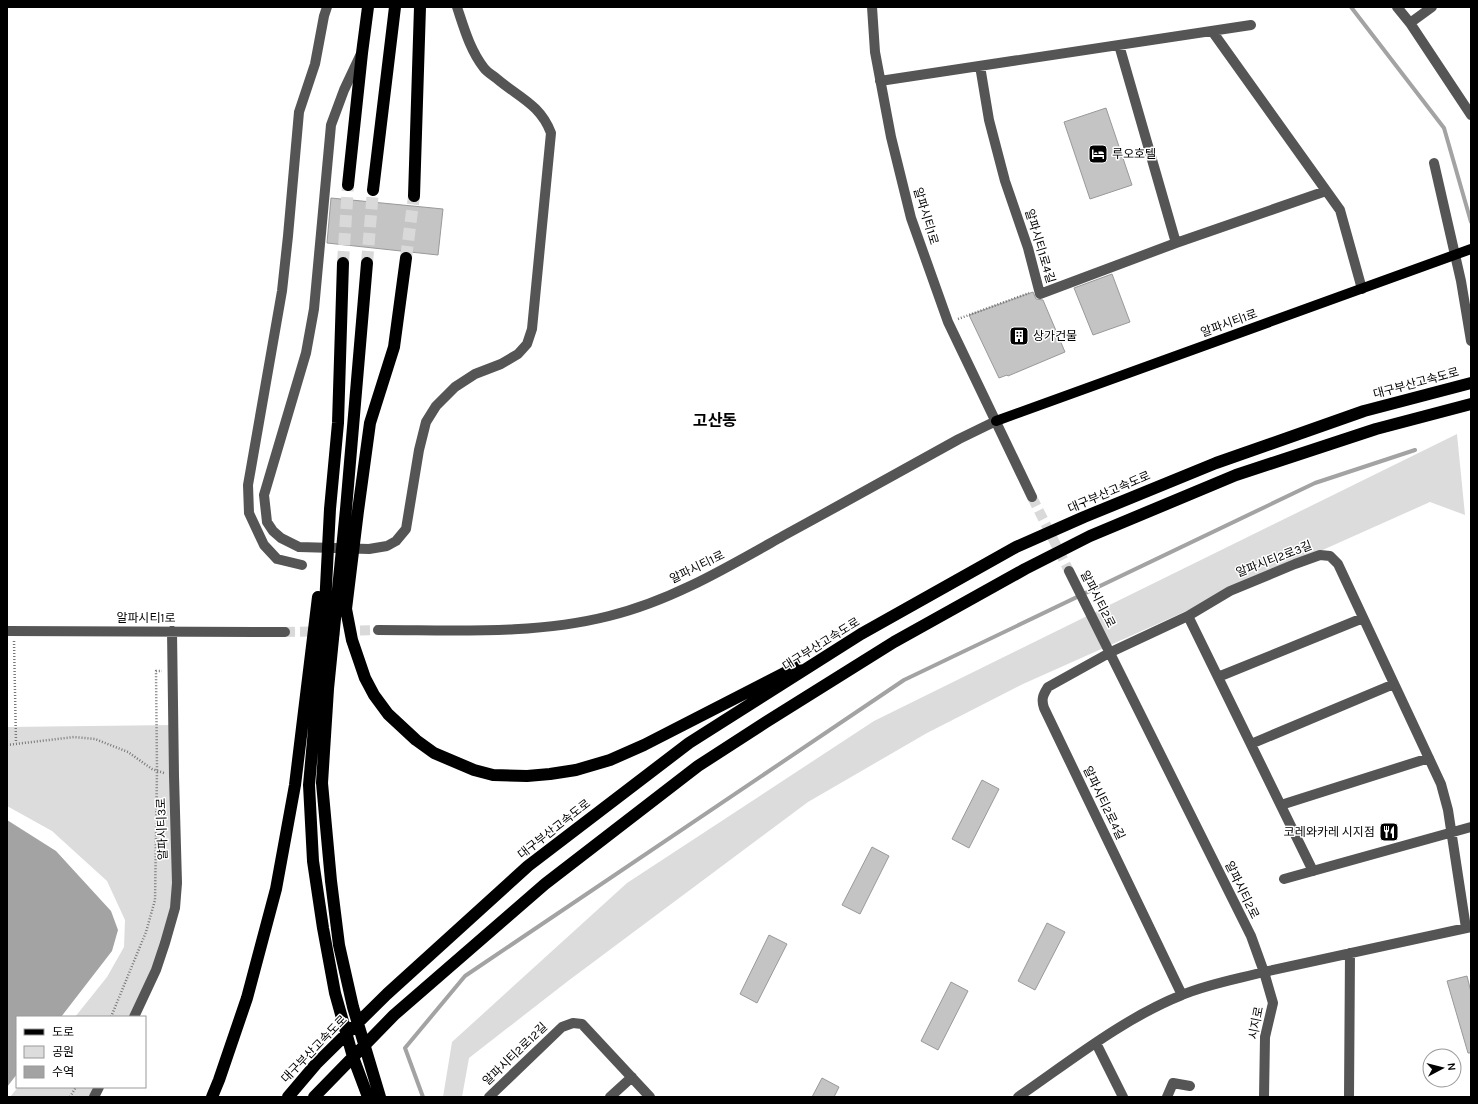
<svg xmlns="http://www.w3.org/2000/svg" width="1478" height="1104" font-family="Karla,'Noto Sans KR',sans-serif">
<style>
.green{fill:#dcdcdc}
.water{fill:#a3a3a3}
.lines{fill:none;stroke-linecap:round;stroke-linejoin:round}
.stream{stroke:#a3a3a3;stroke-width:4}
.building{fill:#c4c4c4;stroke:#999}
.minor-tunnel{stroke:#d9d9d9;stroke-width:10;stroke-dasharray:10 5;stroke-linecap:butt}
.highway-tunnel{stroke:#d9d9d9;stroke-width:12;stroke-dasharray:12 6;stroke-linecap:butt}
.path{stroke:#777;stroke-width:2.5;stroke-dasharray:1 2;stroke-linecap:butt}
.minor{stroke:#555;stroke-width:10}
.major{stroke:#000;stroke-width:10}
.highway{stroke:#000;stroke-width:12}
.labels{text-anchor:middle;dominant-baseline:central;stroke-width:3;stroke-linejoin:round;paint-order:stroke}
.poi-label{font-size:12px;fill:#000;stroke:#fff;text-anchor:start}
.street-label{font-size:12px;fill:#000;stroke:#fff}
.district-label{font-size:16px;font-weight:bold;fill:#000;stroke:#fff}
</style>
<rect width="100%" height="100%" fill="#fff"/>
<path class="green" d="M1457,434L1465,515L1430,502L1023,684L927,733L808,802L568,981L469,1058L462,1097H443L452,1042L627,883L874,721Z
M174,725L175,908L133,1017H75L107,977L124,947L125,920L107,881L52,831L7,806V727Z
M18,1087H99L94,1097H10Z"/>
<path class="water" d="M7,820L56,851L111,911L118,930L112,951L61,1017H17V1074L7,1087Z"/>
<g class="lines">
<path class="stream" d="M1351,7L1444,128L1471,222
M423,1097L405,1048L465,976L904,680L1315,483L1415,450"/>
</g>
<path class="building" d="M1106,108L1132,185L1090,199L1064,122Z
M331,198L443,209L438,255L327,243Z
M1112,274L1130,322L1093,335L1074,288Z
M1033,292L1036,299L1043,300L1065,352L1008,376L1007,375L999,378L969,315Z
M982,780L999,789L969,848L952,839Z
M872,847L889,856L860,914L842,905Z
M1047,923L1065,932L1035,990L1018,981Z
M769,935L787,944L757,1003L740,994Z
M1467,976L1471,992V1053H1468L1447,981Z
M951,982L968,991L938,1050L921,1041Z
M822,1078L839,1087L834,1097H812Z"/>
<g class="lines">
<path class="minor-tunnel" d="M1032,497L1069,571
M285,632L378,630"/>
<path class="highway-tunnel" d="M406,258L414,196
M343,263L348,185
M367,263L373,190"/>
<path class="path" d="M958,319L1029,293
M14,641L16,743
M7,745L74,737L95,739L128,752L152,769L164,773
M111,1017L146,932L155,900L157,770L156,671H162
M70,1097L76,1087"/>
<path class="minor" d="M872,7L875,52L891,137L911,218L948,322L1032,497
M1397,7L1410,23L1471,115
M1410,23L1432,7
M1212,31L1340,210L1362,289
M1119,45L1176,243
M360,56L344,90L331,125L314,309L306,353L264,495L267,522L273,531L281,538L299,547L369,549L387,546L396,541L406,529L419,450L426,422L436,406L455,387L475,374L501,364L518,354L527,344L532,329L551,133C540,104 518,97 496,78C492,75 487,72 484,68C470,50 464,28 457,7
M980,66L989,120L1005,181L1028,248L1040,294L1176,243L1326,191
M880,81L1251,25
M1434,163L1461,281L1471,341
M302,565L277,559L264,545L249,513L248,485L282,291L288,236L299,112L315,64L324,16L327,7
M1188,616L1313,871
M378,630C455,630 534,635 609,616C671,601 728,567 783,536C842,504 901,471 959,439L996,421
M7,631L285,632
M1218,677L1363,618
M1251,744L1394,684
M1281,805L1429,758
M1284,879L1471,827
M1182,995L1044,708C1041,699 1043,695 1048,687L1111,652L1188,616L1230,591L1295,564L1320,555L1330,556L1338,564L1441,784L1448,810L1466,928
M134,1017L156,970L165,943L175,908L177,883L174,776L172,631
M1096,1043L1123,1097
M94,1097L99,1087
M489,1097L562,1027L573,1023L582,1024L650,1097
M610,1097L632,1077
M1018,1097C1069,1062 1124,1018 1182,995C1208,984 1237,979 1264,972L1251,936L1069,571
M1167,1097L1173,1083L1190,1086
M1264,1097L1265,1037L1273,1003L1264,972L1471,927
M1349,1097L1350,953"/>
<path class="major" d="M996,421L1471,249"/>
<path class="highway" d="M348,185L362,53L368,7
M373,190L395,7
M414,196L420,7
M406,258L394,347L370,423L358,511L346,609L352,640L365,678L374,695L388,714L416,740L434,753L474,770L493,775L527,776L550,774L576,770L610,760L644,745L796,667
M343,263L338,423L330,509L325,606L309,785L313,861L323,928L335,993L353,1057L368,1097
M367,263L346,509L328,689L322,783L331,881L339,945L353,1007L380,1097
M212,1097L219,1080L247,998L276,889L295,785L318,597
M288,1097L316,1064L387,994L528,866L689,743L861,634L1016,547L1084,517L1216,463L1364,411L1471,383
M314,1097L394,1015L545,884L698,766L766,722L894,642L1025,569L1090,536L1236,475L1376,429L1471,404"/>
</g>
<defs>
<symbol id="hotel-square" viewBox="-11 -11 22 22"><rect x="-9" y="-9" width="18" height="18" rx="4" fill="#000" stroke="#fff"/><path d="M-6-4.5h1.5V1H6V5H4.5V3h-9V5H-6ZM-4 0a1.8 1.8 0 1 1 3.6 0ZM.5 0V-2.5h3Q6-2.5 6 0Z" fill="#fff"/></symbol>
<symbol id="building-square" viewBox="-11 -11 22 22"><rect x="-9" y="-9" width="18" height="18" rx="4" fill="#000" stroke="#fff"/><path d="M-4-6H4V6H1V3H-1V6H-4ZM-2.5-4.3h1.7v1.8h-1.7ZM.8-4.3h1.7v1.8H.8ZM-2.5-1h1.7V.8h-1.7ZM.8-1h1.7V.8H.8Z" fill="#fff"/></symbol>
<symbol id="restaurant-square" viewBox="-11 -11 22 22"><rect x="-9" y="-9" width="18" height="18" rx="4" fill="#000" stroke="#fff"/><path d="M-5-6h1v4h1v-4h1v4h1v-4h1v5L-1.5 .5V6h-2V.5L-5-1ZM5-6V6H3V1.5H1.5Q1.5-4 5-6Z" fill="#fff"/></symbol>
</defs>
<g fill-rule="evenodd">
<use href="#hotel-square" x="1087" y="143" width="22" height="22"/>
<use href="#building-square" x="1008" y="325" width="22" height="22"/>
<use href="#restaurant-square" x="1378" y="821" width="22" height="22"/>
</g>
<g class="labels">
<g class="poi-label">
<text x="1112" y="154">루오호텔</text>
<text x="1033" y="336">상가건물</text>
<text x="1375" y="832" text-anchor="end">코레와카레 시지점</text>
</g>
<g class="street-label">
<text transform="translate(926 216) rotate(73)">알파시티1로</text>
<text transform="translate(1040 246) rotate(73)">알파시티1로4길</text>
<text transform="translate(1229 323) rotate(-20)">알파시티1로</text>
<text transform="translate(1416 383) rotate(-15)">대구부산고속도로</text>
<text transform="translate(1109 492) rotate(-23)">대구부산고속도로</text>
<text transform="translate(1274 559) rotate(-21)">알파시티2로3길</text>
<text transform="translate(697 567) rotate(-26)">알파시티1로</text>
<text transform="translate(1098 599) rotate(63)">알파시티2로</text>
<text x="146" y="618">알파시티1로</text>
<text transform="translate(821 644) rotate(-32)">대구부산고속도로</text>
<text transform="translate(1104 803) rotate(64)">알파시티2로4길</text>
<text transform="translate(162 829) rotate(-92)">알파시티3로</text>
<text transform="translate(554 829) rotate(-38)">대구부산고속도로</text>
<text transform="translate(1242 890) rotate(64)">알파시티2로</text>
<text transform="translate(1256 1023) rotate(-79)">시지로</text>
<text transform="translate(314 1049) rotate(-46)">대구부산고속도로</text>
<text transform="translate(515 1054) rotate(-44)">알파시티2로12길</text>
</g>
<g class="district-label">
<text x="715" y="420">고산동</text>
</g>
</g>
<rect width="1478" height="1104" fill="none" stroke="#000000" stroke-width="16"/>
<rect x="16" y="1016" width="130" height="72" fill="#ffffff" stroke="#999999"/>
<rect x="24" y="1029" width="20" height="6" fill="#000000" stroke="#999999"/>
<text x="52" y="1036" font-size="12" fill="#000000">도로</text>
<rect x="24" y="1046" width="20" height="12" fill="#dcdcdc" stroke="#999999"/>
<text x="52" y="1056" font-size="12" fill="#000000">공원</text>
<rect x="24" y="1066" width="20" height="12" fill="#a3a3a3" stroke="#999999"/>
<text x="52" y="1076" font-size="12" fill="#000000">수역</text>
<g transform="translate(1442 1068) rotate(83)"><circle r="19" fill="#ffffff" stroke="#999999"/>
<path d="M0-3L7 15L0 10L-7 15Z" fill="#000000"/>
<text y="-6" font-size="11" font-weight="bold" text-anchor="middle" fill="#000000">N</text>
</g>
</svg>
